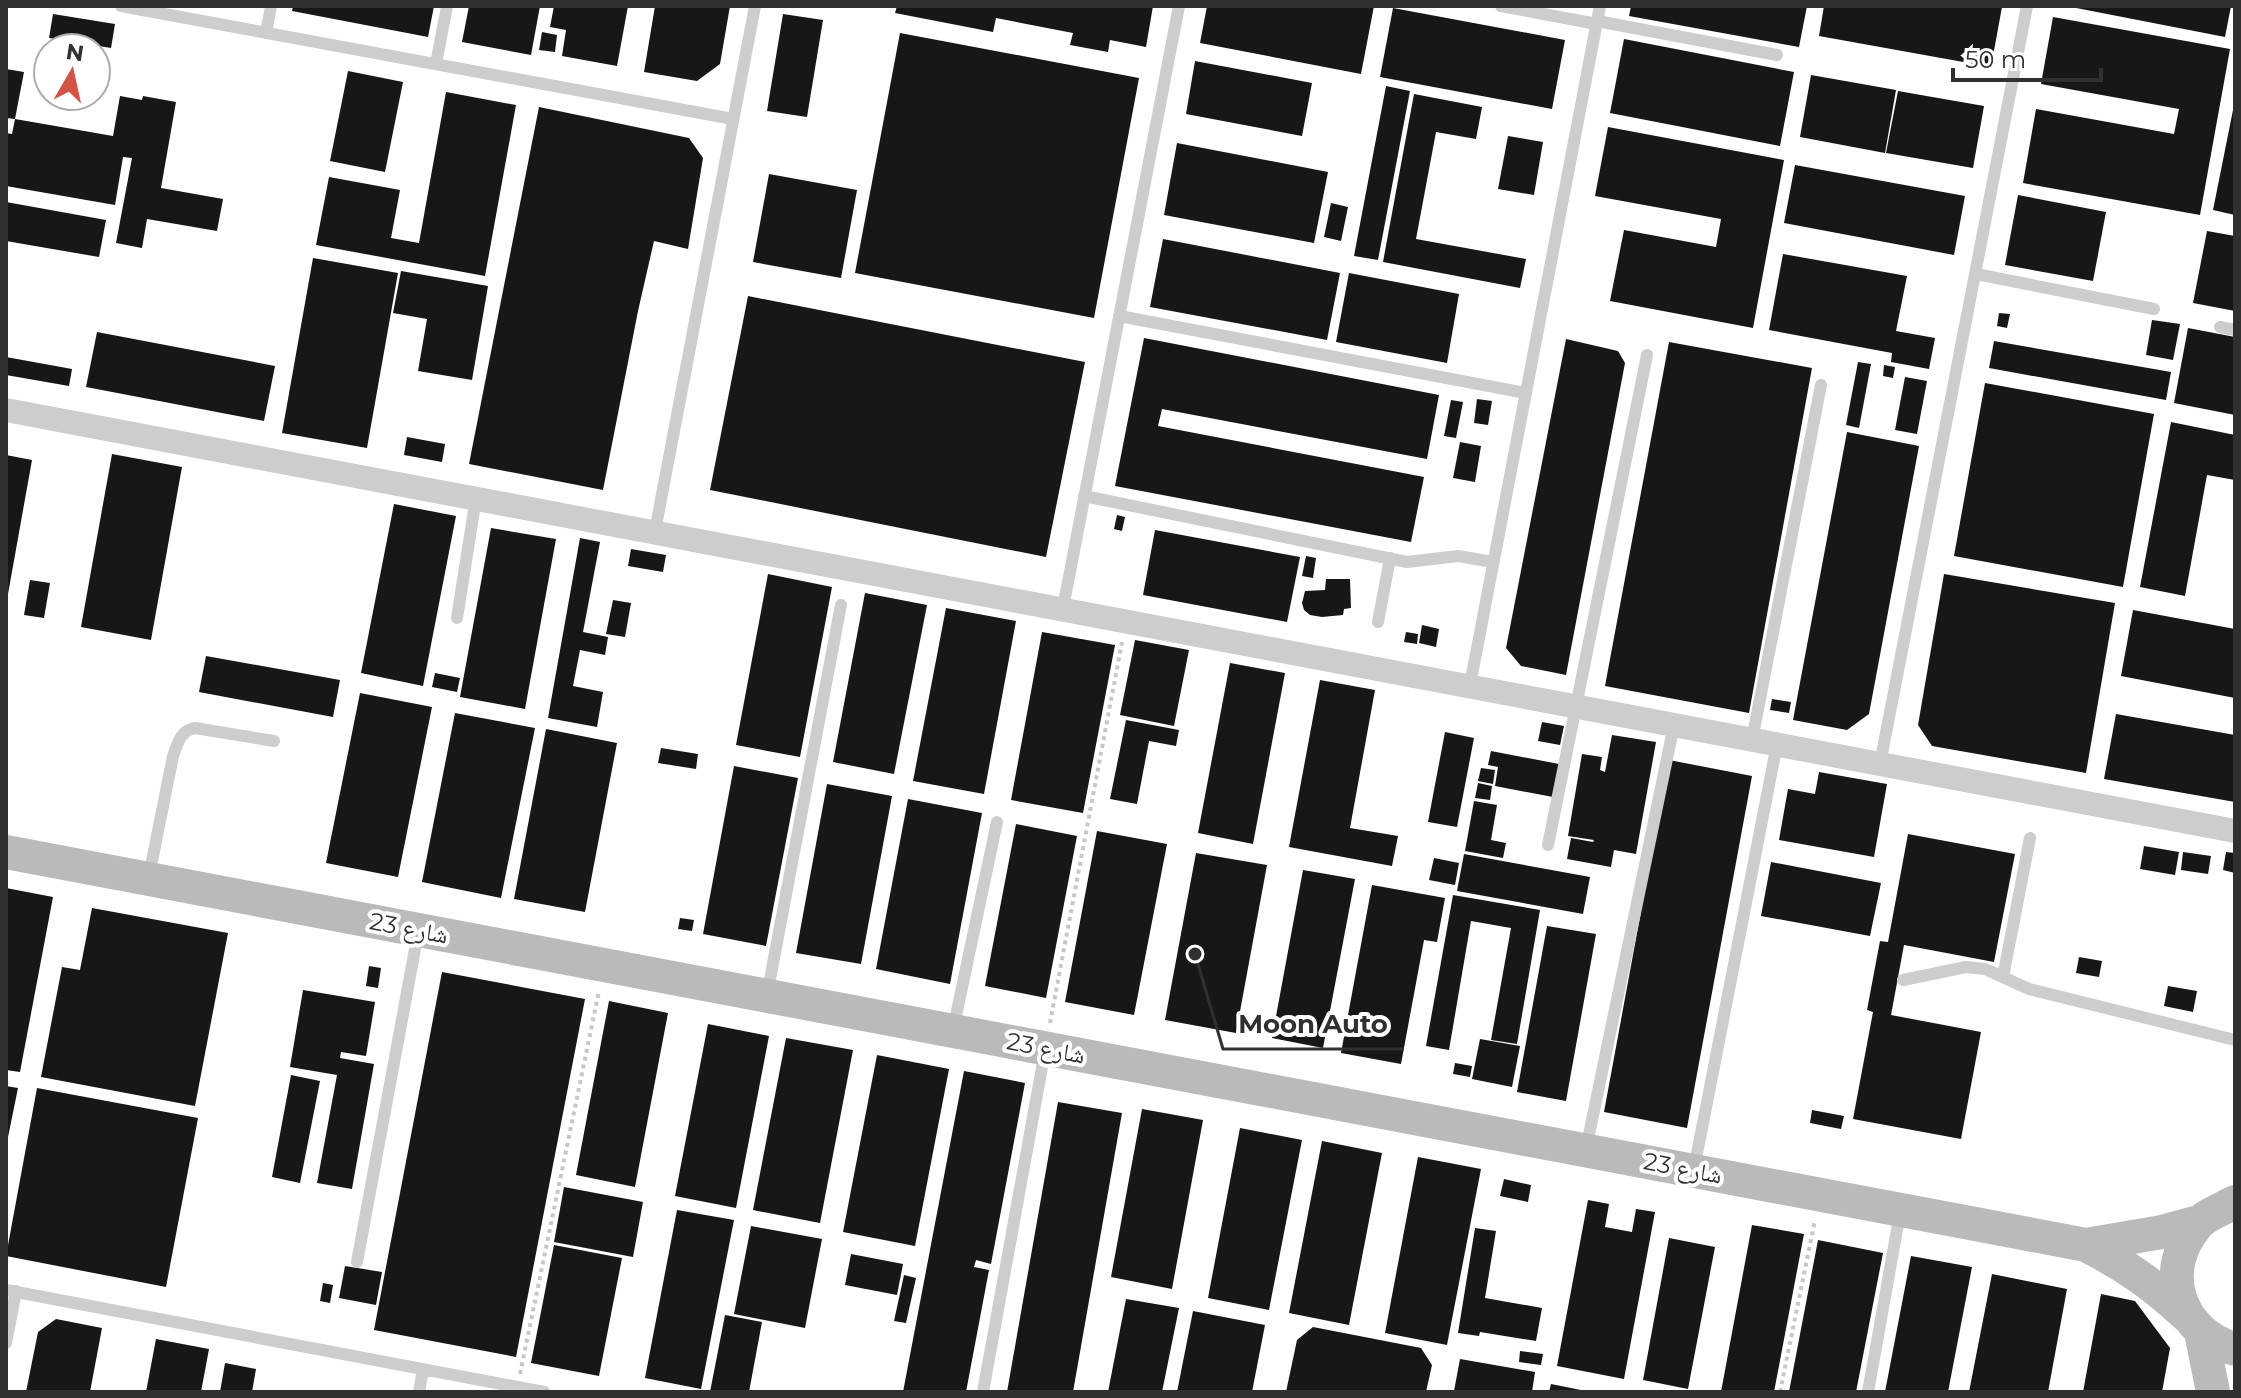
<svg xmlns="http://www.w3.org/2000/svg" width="2241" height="1398" font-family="Montserrat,'Noto Naskh Arabic',sans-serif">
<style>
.building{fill:#171717}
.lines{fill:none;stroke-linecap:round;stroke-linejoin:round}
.path{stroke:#c7c7c7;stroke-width:4;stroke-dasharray:4 4;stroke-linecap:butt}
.lane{stroke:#cdcdcd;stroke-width:12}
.street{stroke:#cdcdcd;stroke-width:24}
.secondary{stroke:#bababa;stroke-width:34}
.labels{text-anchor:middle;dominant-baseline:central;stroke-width:8;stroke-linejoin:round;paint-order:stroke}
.street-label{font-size:24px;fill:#303030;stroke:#fff}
.leader{fill:none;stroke:#303030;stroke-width:3}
.callout-dot{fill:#303030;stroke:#fff;stroke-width:3}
.callout-label{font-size:26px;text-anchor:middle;font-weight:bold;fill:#303030;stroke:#fff;stroke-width:8;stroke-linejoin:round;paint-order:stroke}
</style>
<rect width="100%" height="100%" fill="#fff"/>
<path class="building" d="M293,6H434L428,37L292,11Z
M469,6H540L531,55L462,42Z
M554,6H628L617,66L562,56L566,30L550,27Z
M655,6H730L720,64L697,81L644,72Z
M897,6H1153L1146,47L1110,40L1108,52L1070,45L1073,33L996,18L993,32L895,13Z
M1207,6H1374L1361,74L1200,43Z
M1631,6H1807L1799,47L1629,16Z
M1824,6H1999L2002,7L1991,67L1819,36Z
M2066,6H2231L2225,37Z
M1393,8L1565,40L1552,109L1380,77Z
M53,14L115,24L111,48L49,38Z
M783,14L823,20L807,117L767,111Z
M2053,17L2230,49L2200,215L2023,183L2036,109L2174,134L2179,109L2041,84Z
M542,32L557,35L555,52L539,50Z
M900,33L1139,78L1094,318L855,273Z
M1624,39L1794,72L1780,146L1610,113Z
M1195,61L1312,83L1302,136L1186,114Z
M6,69L24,72L15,119L6,118Z
M348,71L403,82L385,172L330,161Z
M1811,75L1896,90L1885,153L1800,137Z
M1386,86L1410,91L1378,260L1354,256Z
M1898,91L1984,106L1973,168L1886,153Z
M446,92L516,105L485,276L316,245L329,177L400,190L391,238L419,243Z
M1414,94L1482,107L1476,139L1436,132L1416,239L1526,259L1520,288L1383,262Z
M120,96L142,100L143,96L176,102L161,188L223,199L217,231L147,219L142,248L116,243L132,158L123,157L115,205L6,186V133L12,134L15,119L113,136Z
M2234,105H2235V215L2213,210Z
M539,107L689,138L703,158L688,249L654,241L638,311L603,490L469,464Z
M1608,127L1784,160L1753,328L1610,301L1624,230L1716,247L1721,219L1595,196Z
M1508,136L1543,142L1534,195L1498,189Z
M1177,143L1328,172L1314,243L1164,215Z
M1795,165L1965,196L1954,255L1784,223Z
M769,174L857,190L841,278L753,262Z
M2018,195L2106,212L2093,281L2005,265Z
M6,202L106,220L99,257L6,241Z
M1331,203L1348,207L1341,241L1324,237Z
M2207,231L2235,236V311L2193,303Z
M1163,239L1340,273L1327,340L1150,307Z
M1783,254L1907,276L1896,331L1935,338L1929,369L1891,362L1892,353L1769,330Z
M313,258L398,273L367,448L282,433Z
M401,271L488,286L472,380L418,371L427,319L393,313Z
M1349,273L1459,294L1447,363L1336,342Z
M748,296L1085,362L1046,557L710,490Z
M1999,313L2010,314L2007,328L1997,326Z
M2152,320L2180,324L2173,360L2146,355Z
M2188,328L2235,337V415L2174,403Z
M97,332L275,366L264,421L86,387Z
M1144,338L1439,395L1427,459L1162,409L1158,426L1424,477L1411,542L1115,486Z
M1566,339L1618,351L1625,363L1566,675L1521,666L1506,648Z
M1994,341L2171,372L2166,400L1989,368Z
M1669,342L1812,368L1749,713L1605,686Z
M6,357L72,369L69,386L6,375Z
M1858,362L1871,364L1859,428L1846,425Z
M1884,365L1895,367L1893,378L1883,376Z
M1905,377L1927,381L1917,434L1895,430Z
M1985,383L2154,414L2123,587L1954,556Z
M1477,399L1492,401L1488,425L1474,423Z
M1451,400L1463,402L1456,438L1444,436Z
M2171,422L2235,435V480L2207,475L2185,596L2140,587Z
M1847,432L1919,446L1869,714L1847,730L1793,720Z
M407,437L445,444L442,462L404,455Z
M1460,442L1481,446L1475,482L1453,478Z
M112,454L182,467L151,640L81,627Z
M6,455L32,460L8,594H6Z
M394,504L456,516L423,686L361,673Z
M1117,515L1125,517L1122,531L1114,529Z
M491,528L556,539L525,709L460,697Z
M1155,530L1300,557L1287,622L1143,595Z
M580,538L600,542L583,632L608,637L605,655L580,650L573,686L603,692L597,727L548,718Z
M631,549L666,555L663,572L628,566Z
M1306,556L1316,558L1313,578L1302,576Z
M768,574L832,587L800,757L736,745Z
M1944,574L2115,603L2086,773L1932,746L1918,725Z
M1326,579H1350L1351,608L1344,609L1343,615L1322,617L1310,615L1304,610L1302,603L1305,591L1325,590Z
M30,580L50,583L44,618L24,615Z
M865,593L927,605L894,774L833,762Z
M613,600L631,603L625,637L606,634Z
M946,608L1016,621L984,794L913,781Z
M2133,610L2235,629V698L2121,676Z
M1422,625L1439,629L1436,647L1419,643Z
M1042,632L1115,645L1083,813L1011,800Z
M1406,632L1418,634L1417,644L1404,642Z
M1135,640L1189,650L1174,726L1120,715Z
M206,656L340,680L333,717L199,692Z
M1230,663L1285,673L1253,844L1198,833Z
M435,673L460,678L457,692L432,687Z
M1320,680L1375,690L1350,828L1398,836L1392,866L1289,847Z
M360,693L432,707L398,877L326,863Z
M1772,699L1791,702L1789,713L1770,710Z
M455,713L535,728L501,898L422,882Z
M2116,714L2235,735V802L2104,779Z
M1126,720L1179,730L1176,746L1149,741L1137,804L1110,799Z
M1542,722L1564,726L1560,745L1538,741Z
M546,729L617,743L585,912L514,899Z
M1445,732L1474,738L1457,827L1428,822Z
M1612,735L1656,742L1636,854L1614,850L1611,867L1567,859L1571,838L1593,842L1594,840L1568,836L1582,754L1602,757L1600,770L1605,772Z
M661,748L698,754L696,769L658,763Z
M1491,751L1559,764L1553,797L1495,786L1498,767L1488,765Z
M1669,760L1752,776L1687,1128L1604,1112Z
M734,766L798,778L766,946L703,934Z
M1481,768L1495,770L1493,784L1478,781Z
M1819,772L1887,784L1874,857L1779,840L1788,789L1815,794Z
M1478,783L1492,786L1490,800L1475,798Z
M827,784L892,796L861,964L796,953Z
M908,799L982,813L950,984L876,969Z
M1474,801L1497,805L1491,840L1506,843L1503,858L1465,851Z
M1016,824L1077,836L1046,998L985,986Z
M1097,831L1167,844L1134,1015L1065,1002Z
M1908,834L2015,854L1994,962L1904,945L1891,1015L1981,1032L1961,1139L1853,1119L1873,1012L1867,1010L1880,941L1888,942Z
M2144,846L2179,852L2175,875L2140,869Z
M2183,852L2211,856L2208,874L2181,870Z
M2226,852L2235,853V873L2223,870Z
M1196,853L1267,865L1236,1033L1165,1020Z
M1464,854L1590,877L1583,914L1457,891Z
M1434,858L1459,863L1455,885L1429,880Z
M1771,862L1881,883L1870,936L1761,916Z
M1303,870L1355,879L1323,1048L1272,1038Z
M1372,885L1445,898L1437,942L1424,940L1401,1064L1341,1053Z
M6,888L53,897L20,1072L6,1070Z
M1453,895L1540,910L1517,1044L1491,1040L1511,928L1471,921L1449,1050L1426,1046Z
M92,908L228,933L195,1106L41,1077L62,967L80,970Z
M680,918L694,920L692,931L678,929Z
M1547,926L1596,934L1566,1101L1517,1092Z
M2079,957L2102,961L2099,977L2076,973Z
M369,966L381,968L378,988L366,986Z
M442,972L585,999L516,1357L374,1330Z
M2168,986L2197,991L2193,1012L2164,1006Z
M303,990L375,1002L366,1056L341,1052L340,1058L374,1064L352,1189L317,1183L337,1075L290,1067Z
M609,1001L668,1013L635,1187L576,1175Z
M708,1024L769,1036L736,1208L675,1196Z
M786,1038L853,1050L820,1223L753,1210Z
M1480,1039L1520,1046L1512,1087L1472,1079Z
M877,1055L949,1069L915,1246L843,1232Z
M1455,1063L1472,1066L1470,1077L1453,1074Z
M964,1071L1025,1083L991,1264L976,1260L974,1267L989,1270L966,1392H903Z
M291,1075L320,1081L300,1183L272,1177Z
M6,1086L18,1088L7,1142H6Z
M37,1088L198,1118L166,1287L6,1256Z
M1058,1102L1122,1113L1073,1392H1007Z
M1142,1109L1203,1120L1172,1289L1111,1277Z
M1812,1110L1844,1116L1841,1129L1810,1123Z
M1240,1128L1302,1140L1269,1310L1208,1298Z
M1322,1141L1382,1153L1349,1325L1289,1313Z
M1418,1157L1481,1169L1447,1345L1385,1333Z
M1504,1179L1531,1185L1528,1202L1500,1196Z
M564,1187L643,1202L633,1257L554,1242Z
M1588,1200L1609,1204L1605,1227L1632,1232L1636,1209L1655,1212L1624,1379L1557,1366Z
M677,1210L734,1220L701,1389L645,1378Z
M1752,1225L1804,1234L1774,1392H1721Z
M751,1226L822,1239L805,1328L734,1314Z
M1475,1228L1496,1231L1485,1298L1542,1308L1536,1341L1480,1332L1479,1336L1458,1333Z
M1669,1238L1715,1247L1688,1389L1643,1380Z
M1818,1240L1883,1253L1856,1392H1789Z
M554,1245L622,1258L599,1376L531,1363Z
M851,1254L903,1264L897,1295L845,1285Z
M1911,1256L1972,1267L1948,1392H1885Z
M345,1266L382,1272L376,1305L339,1298Z
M1992,1274L2067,1289L2048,1392H1969Z
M904,1275L916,1278L906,1323L894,1321Z
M323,1283L333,1285L330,1303L320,1301Z
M2101,1294L2135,1301L2170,1348L2162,1392H2083Z
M1126,1299L1179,1308L1162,1392H1108Z
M1193,1311L1265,1325L1252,1392H1177Z
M725,1315L762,1322L749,1392H710Z
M56,1319L102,1328L90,1392H26L38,1332Z
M1313,1327L1421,1348L1432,1365L1426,1392H1286L1297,1340Z
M156,1339L209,1349L201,1392H146Z
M1520,1351L1543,1354L1541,1365L1519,1362Z
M1460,1359L1535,1372L1532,1392L1454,1391Z
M225,1363L256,1369L252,1392H220Z
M1551,1384L1586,1391V1392H1549Z"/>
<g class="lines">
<path class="path" d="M1050,1023L1122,642
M520,1374L599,991
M1780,1392L1815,1220"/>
<path class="lane" d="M121,6L733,119
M1501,6L1597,24
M1597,21L1777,55
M266,33L271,6
M436,64L447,6
M1976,274L2154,309
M1119,316L1526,393
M2220,327L2235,330
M1084,496L1407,562L1458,556L1493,562
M655,531L755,6
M1063,608L1179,6
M457,618L476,498
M1378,622L1390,558
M1470,685L1600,6
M1752,740L1821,385
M1880,764L2027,6
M1548,845L1647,355
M149,876L173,756C178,743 180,731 195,728L274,741
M2003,977L2030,838
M1903,980L1966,967L1985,969L2029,989L2235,1040
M767,995L841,605
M953,1030L997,822
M1586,1149L1674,725
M1694,1169L1777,744
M357,1262L418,933
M6,1290L544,1392
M6,1343L16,1291
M419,1392L423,1370
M983,1392L1045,1051
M1868,1392L1900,1213"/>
<path class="street" d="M6,410L2235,831"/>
<path class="secondary" d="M6,852L2086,1245C2125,1265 2154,1285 2186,1315
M2235,1202C2223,1209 2205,1215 2197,1225C2158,1270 2178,1333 2235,1349
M2086,1245L2162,1232L2199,1222
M2201,1332L2213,1392"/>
</g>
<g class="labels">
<g class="street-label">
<text transform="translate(409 928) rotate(11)">شارع 23</text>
<text transform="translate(1046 1048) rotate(11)">شارع 23</text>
<text transform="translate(1683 1168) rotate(11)">شارع 23</text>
</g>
</g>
<path class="leader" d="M1195 954L1223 1049H1404"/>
<circle class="callout-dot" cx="1195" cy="954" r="8"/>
<g class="callout-label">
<text x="1313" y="1033">Moon Auto</text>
</g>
<rect width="2241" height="1398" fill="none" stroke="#303030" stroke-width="16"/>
<g transform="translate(72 72) rotate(9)"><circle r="38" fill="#ffffff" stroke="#acacac" stroke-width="2"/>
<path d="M0-6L14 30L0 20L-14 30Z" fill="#d25447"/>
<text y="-12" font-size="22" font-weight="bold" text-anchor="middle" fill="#303030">N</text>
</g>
<path d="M1953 68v12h148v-12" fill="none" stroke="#303030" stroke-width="4"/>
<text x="1965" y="68" font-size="24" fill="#303030" stroke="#ffffff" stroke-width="6" paint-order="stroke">50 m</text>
</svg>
